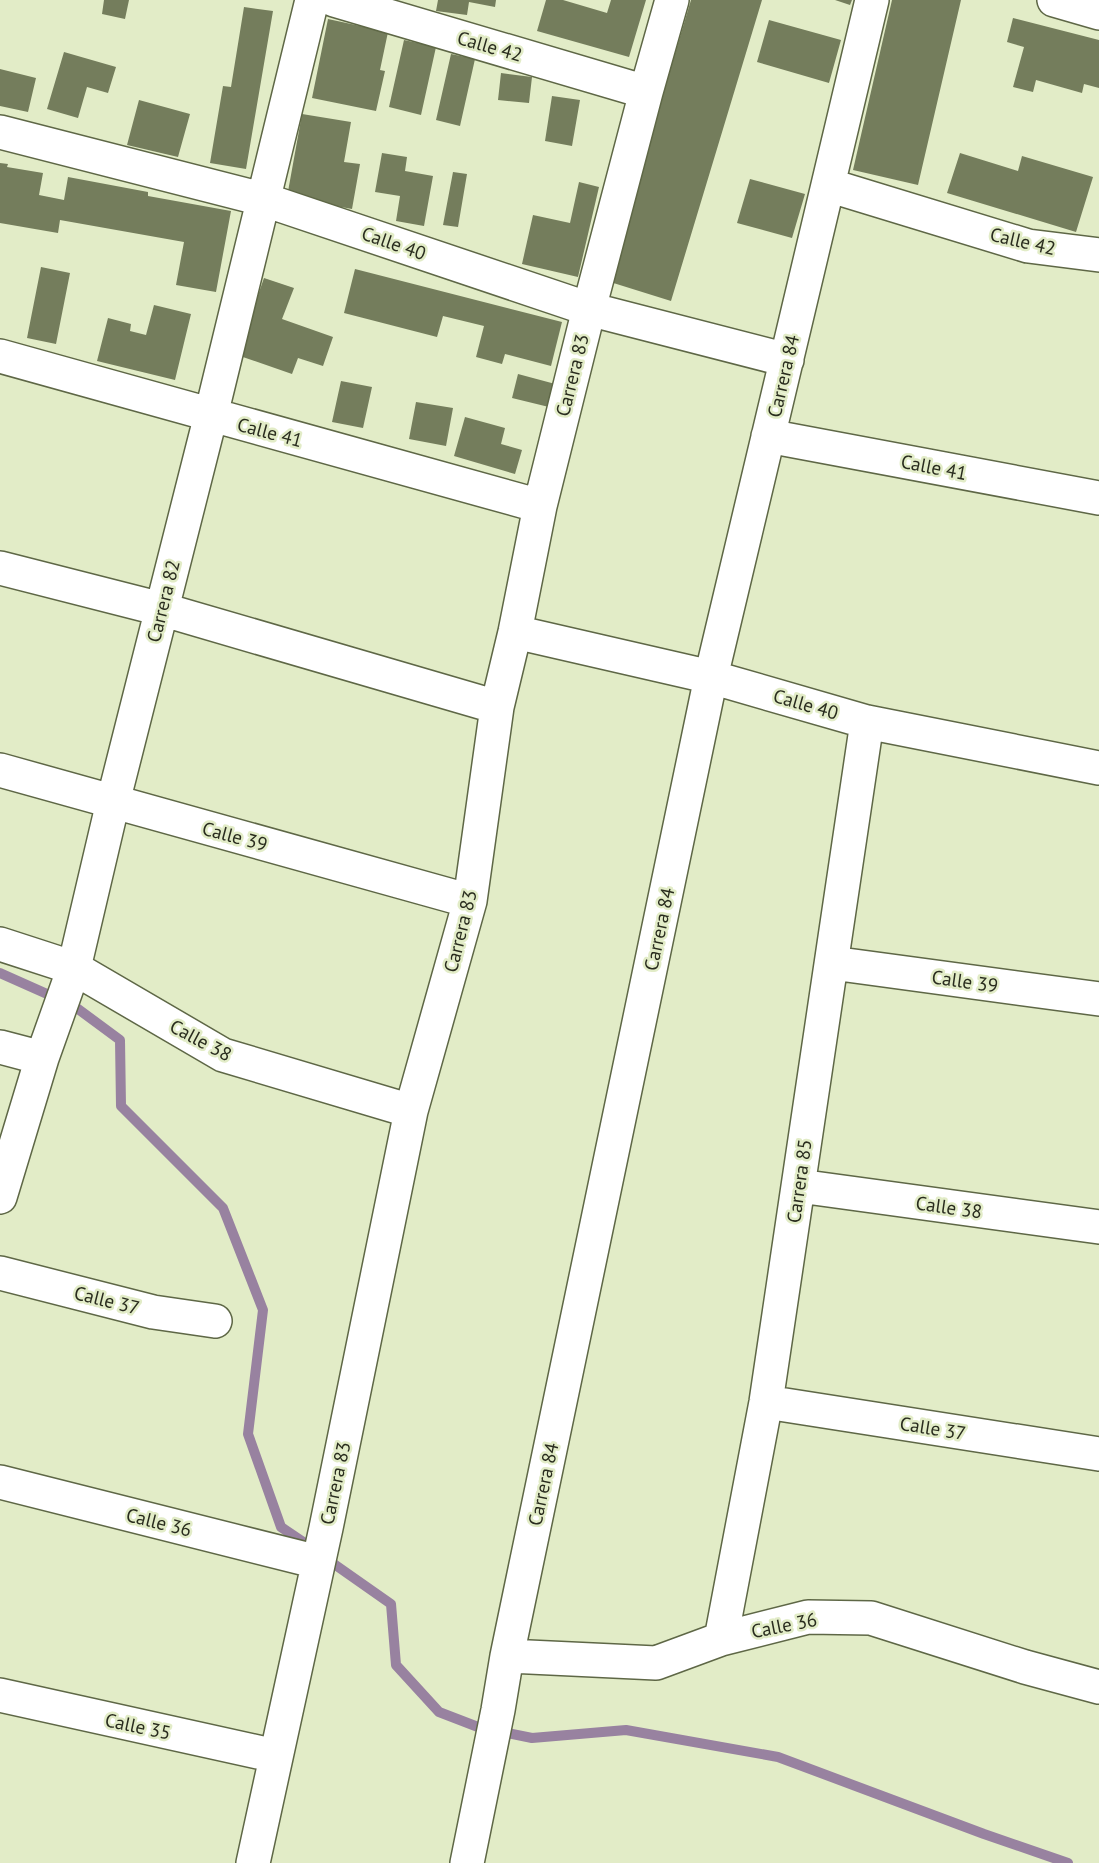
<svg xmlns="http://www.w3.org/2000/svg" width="1099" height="1863" font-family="'PT Sans',sans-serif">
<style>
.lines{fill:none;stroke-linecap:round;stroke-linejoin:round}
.stream{stroke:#9882a0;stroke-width:10}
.building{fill:#747d5c}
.street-casing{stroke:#5e6746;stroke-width:36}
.street{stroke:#fff;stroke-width:33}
.labels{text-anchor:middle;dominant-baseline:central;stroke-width:5;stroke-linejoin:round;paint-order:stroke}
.street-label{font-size:19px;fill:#292c1e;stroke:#e2ecc7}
</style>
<rect width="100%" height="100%" fill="#e2ecc7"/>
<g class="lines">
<path class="stream" d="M0,973L74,1006L120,1040L121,1106L223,1208L263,1310L248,1434L281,1527L309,1546
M324,1557L391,1604L396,1665L439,1712L478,1727L532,1738L626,1730L778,1757L984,1834L1068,1863"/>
</g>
<path class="building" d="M104,0H129L125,19L102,14Z
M438,0H496L495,7L469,2L467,15L436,11Z
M546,0H563L607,13L611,0H646L629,57L537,31Z
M691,0H762L671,301L607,281Z
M835,0H852L850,5Z
M892,0H961L918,185L853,170Z
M244,7L273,11L246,169L210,163L223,86L231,87Z
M1013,18L1099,40V88L1084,84L1082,93L1036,80L1033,92L1013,87L1024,47L1007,42Z
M328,19L388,32L380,70L385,71L376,111L312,98Z
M769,20L841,40L829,83L757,62Z
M404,40L436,47L421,115L389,107Z
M64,52L116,67L108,93L87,87L78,118L47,109Z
M451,54L475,59L460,126L436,120Z
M0,69L36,78L28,112L0,106Z
M501,73L532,77L529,103L498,100Z
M552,96L580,100L572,146L545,141Z
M139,100L190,114L178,157L127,145Z
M302,114L351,122L344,162L360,164L352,209L287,197Z
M382,153L407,157L405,171L433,176L424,226L396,221L400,196L375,192Z
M960,153L1018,171L1022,156L1093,177L1076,232L947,193Z
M0,163L8,164L7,167L43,173L39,195L64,200L68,177L148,192V196L231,211L216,292L176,285L184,242L60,220L58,233L0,223Z
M453,172L467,174L458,227L443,225Z
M750,179L805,194L792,238L737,223Z
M579,182L599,187L578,277L522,264L533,215L570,223Z
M41,267L70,273L56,344L27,338Z
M355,269L562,322L551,366L505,354L502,364L476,357L484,326L443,316L437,337L344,313Z
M264,278L294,288L282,319L333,337L323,366L298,358L292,374L237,355Z
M154,305L191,314L175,380L97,361L108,318L131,324L130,331L146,335Z
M518,374L559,385L553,408L512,398Z
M341,381L372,387L363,428L332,422Z
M416,402L453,408L446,446L409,439Z
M465,417L505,428L501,444L522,450L515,474L454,456Z"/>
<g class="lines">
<defs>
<path id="street" d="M334,0L646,92
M1054,0L1099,13
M0,132L262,199L589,309L787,360
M828,185L1028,246L1099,255
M0,356L540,506
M768,436L1099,498
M0,568L161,609L497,707
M515,632L711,677L867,722L1099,768
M0,770L470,901
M0,944L74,968L223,1055L411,1111
M832,963L1099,999
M0,1047L42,1058
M799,1186L1099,1227
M0,1197L42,1058L74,968L113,802L211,415L312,0
M0,1273L153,1312L215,1321
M766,1402L1099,1454
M0,1482L318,1562
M721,1639L766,1402L867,722
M507,1656L656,1663L721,1639L808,1617L871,1618L1025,1667L1099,1687
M0,1695L276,1756
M253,1863L326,1528L411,1111L470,901L497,707L515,632L540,506L589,309L646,92L672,0
M467,1863L498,1710L507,1656L711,677L872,0"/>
</defs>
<use href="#street" class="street-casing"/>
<use href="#street" class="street"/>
</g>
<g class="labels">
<g class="street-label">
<text transform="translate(490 46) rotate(16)">Calle 42</text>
<text transform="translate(1023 241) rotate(13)">Calle 42</text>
<text transform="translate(394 243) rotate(19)">Calle 40</text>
<text transform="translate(572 375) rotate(-76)">Carrera 83</text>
<text transform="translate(783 376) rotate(-77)">Carrera 84</text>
<text transform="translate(270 432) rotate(15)">Calle 41</text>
<text transform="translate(934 467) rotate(11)">Calle 41</text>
<text transform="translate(163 601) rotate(-76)">Carrera 82</text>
<text transform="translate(806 704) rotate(16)">Calle 40</text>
<text transform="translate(235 836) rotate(15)">Calle 39</text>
<text transform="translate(659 929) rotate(-78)">Carrera 84</text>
<text transform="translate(460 931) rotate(-76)">Carrera 83</text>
<text transform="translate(965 981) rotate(8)">Calle 39</text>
<text transform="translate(201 1040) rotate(28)">Calle 38</text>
<text transform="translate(799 1181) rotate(-82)">Carrera 85</text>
<text transform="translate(949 1207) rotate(8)">Calle 38</text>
<text transform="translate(107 1300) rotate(14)">Calle 37</text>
<text transform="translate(933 1428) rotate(9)">Calle 37</text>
<text transform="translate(335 1483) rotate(-78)">Carrera 83</text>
<text transform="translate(543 1484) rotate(-78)">Carrera 84</text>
<text transform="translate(159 1522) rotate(14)">Calle 36</text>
<text transform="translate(784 1625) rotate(-11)">Calle 36</text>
<text transform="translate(138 1726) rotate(12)">Calle 35</text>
</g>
</g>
</svg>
